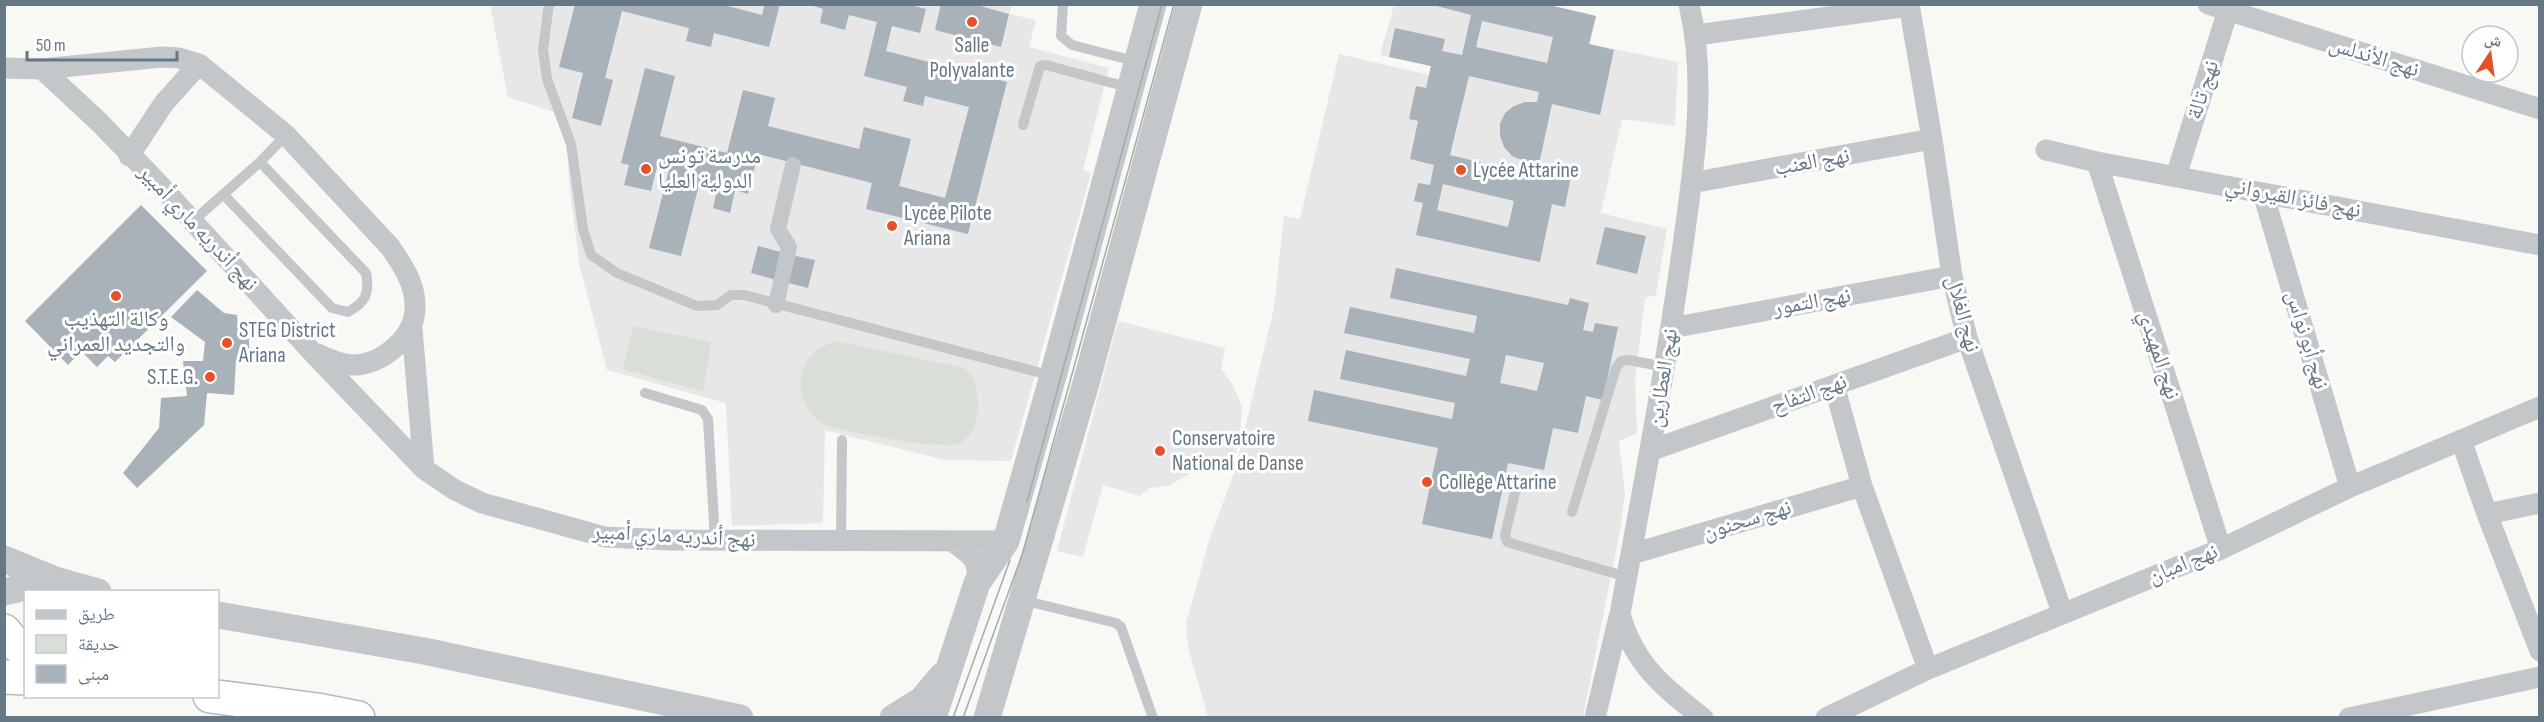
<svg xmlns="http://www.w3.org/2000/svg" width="2544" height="722" font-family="'Sofia Sans Condensed','Noto Naskh Arabic',sans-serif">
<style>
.built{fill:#e6e7e6}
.green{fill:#d9dfd6}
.building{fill:#a9b2b8;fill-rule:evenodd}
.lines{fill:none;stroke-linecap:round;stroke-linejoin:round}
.motorway-casing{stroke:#b6babd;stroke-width:36}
.service{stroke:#c3c7ca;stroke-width:10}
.pedestrian{stroke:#c3c7ca;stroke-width:16}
.minor{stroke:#c3c7ca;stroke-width:21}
.tertiary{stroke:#c3c7ca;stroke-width:27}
.motorway{stroke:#fff;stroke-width:33}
.tram{stroke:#a3aab0;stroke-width:1.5}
.poi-dot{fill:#e65227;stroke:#fff;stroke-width:2}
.labels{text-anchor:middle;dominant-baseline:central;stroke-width:6;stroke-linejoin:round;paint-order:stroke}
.poi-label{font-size:22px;fill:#667886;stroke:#fff;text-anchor:start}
.street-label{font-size:22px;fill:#667886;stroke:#fff}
</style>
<rect width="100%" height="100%" fill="#f8f8f5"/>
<path class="built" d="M1545,4L1596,16L1590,44L1678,62L1675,126L1622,119L1601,213L1667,229L1656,295L1645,298L1635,381L1637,433L1619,441L1625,494L1619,537L1583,717H1208L1188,647L1186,623L1208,544L1235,470L1274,308L1284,216L1300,219L1339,54L1429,75L1431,66L1380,55L1394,5Z
M490,5H1012L1009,14L1036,20L1029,47L1109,68L1083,170L1091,173L1011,461L945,460L825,430L823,523L732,526L726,403L607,370L580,267L570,193L567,146L554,112L508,97Z
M1118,321L1225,348L1221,369L1233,385L1242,407L1240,437L1231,472L1199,465L1186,476L1168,486L1149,488L1140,496L1103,485L1083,557L1057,551Z"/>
<path class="green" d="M633,326L711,342L703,392L623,369Z
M836,341L964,368C967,371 971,375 973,379C982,397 980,435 958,444C942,450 840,432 824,424C808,416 798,395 801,378C806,354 816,349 836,341Z"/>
<path class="building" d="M575,4H720L762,15L765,4H780L769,47L714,33L711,47L686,41L689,28L622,11L605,78L613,80L601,126L572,118L583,73L559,67Z
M807,4H907L926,9L920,33L892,26L886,51L1007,82L968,234L866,209L872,183L758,154L748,194L735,190L730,213L713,208L718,185L700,181L681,256L649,248L669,170L657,167L651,191L624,185L629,165L621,163L645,68L675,76L660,136L727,153L743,90L775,98L768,126L859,149L864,127L911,139L899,186L945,198L969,107L925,96L923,106L903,101L907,87L864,76L877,22L849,15L845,30L820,23L823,9Z
M941,4H973L1009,14L1001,47L935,30Z
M1429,4H1545L1596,16L1589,44L1614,50L1600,115L1552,104L1539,164L1572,171L1565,207L1552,204L1540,262L1416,235L1423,203L1414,201L1418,183L1430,185L1434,165L1410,159L1418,121L1409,119L1416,86L1426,88L1431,66L1389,57L1395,28L1445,39L1442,51L1462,55L1471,15ZM1482,21L1553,37L1547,63L1476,47ZM1469,76L1539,92L1537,102H1525L1514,106L1505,113L1500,124V136L1504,147L1512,156L1523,161L1520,172L1450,155ZM1443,184L1514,201L1508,227L1437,210Z
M141,205L207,271L115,362L108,356L97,367L81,351L68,365L25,321Z
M1605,227L1646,236L1637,274L1596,264Z
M758,246L784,253L777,280L751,273Z
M791,255L815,260L808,288L785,282Z
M1396,268L1568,305L1570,298L1589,303L1583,330L1593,332L1595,323L1618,327L1603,400L1586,396L1578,433L1553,428L1544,470L1508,463L1492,539L1422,524L1438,448L1308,421L1314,390L1452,419L1455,403L1340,379L1346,350L1466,376L1470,359L1344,333L1350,307L1474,333L1477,316L1390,298ZM1506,355L1544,363L1537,391L1500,383Z
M197,290L224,313L237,315L238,327L248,326L250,359L236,360L234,395L207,393L204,425L137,488L123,473L159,428L161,398L187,396L183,361H203L205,342L171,317Z"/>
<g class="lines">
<defs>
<path id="motorway" d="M4,631L13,642L26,652
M4,677L26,678
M210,696L317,710L358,718"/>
</defs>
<use href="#motorway" class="motorway-casing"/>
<path class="service" d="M549,4L543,49L547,79L571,144L583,229L591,255L617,273L697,306L717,305L731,295H744L1053,376
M1063,4L1061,36L1072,45L1138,62
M1023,125L1040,66L1046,65L1131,88
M223,194L332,308L348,312C366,302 370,293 366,273L260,162
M193,221L260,162L286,135
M645,393L702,410L708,419L715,540
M1518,480L1505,535L1507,542L1627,577
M1572,512L1616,368L1621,361L1629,360L1665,367
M841,541L842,440
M1022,600L1116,623L1121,627L1153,718"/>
<path class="pedestrian" d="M776,305L789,247L778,229L793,165"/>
<path class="minor" d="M1689,4C1708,84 1693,172 1682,252C1665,374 1642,493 1620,614C1634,664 1663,687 1703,718
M1909,4L1932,139L1952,276L1967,338L2062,612
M2208,4L2540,109
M1696,35L1909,6
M4,68L42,69L99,122L156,181L313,353L424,469L455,490L482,503L605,537L670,540L1006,541
M42,69L162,57L179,58L199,64
M2046,150L2097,162L2540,245
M129,156L164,103L199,64L286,135L391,248C403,266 416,285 415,308C415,336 385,362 357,365C343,366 329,359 317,354
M2097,162L2221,549
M2176,176L2230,4
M1691,183L1932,139
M2263,193L2350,487
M1671,328L1952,276
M412,329L424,469
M1834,385L1862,486L1928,669
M2461,440L2487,514L2540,651
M1652,450L1967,338
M2487,514L2540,503
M952,541C972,556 979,558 977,583
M1632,554L1862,486
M1595,718L1619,617
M1826,718L1928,669L2221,549L2350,487L2540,407
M2349,718L2540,677"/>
<path class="tertiary" d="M4,559L55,580L98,592
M4,592L55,580
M218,615L424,651L740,718
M893,718L922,700L942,676
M933,718L977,583L1006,541L1053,376L1153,4
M987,718L1086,383L1189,4"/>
<use href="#motorway" class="motorway"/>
<path class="tram" d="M1027,502L1162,4
M953,718L1010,560
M963,718L1023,552L1174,4"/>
</g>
<g class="poi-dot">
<circle cx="972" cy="22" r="6"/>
<circle cx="646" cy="169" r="6"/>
<circle cx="1461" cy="170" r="6"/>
<circle cx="892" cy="226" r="6"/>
<circle cx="116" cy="296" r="6"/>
<circle cx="227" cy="343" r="6"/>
<circle cx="210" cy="377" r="6"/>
<circle cx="1160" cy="451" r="6"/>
<circle cx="1427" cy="482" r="6"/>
</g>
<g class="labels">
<g class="poi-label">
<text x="972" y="45" text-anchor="middle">Salle<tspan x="972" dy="25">Polyvalante</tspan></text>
<text x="658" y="156">مدرسة تونس<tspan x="658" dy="25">الدولية العليا</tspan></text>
<text x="1473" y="170">Lycée Attarine</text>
<text x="904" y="213">Lycée Pilote<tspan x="904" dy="25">Ariana</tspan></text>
<text x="116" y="319" text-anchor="middle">وكالة التهذيب<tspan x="116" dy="25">والتجديد العمراني</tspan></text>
<text x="239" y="330">STEG District<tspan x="239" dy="25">Ariana</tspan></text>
<text x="198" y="377" text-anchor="end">S.T.E.G.</text>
<text x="1172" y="438">Conservatoire<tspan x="1172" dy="25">National de Danse</tspan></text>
<text x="1439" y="482">Collège Attarine</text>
</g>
<g class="street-label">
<text transform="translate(2374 57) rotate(17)">نهج الأندلس</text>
<text transform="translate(2203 90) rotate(-72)">نهج تالة</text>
<text transform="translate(1812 162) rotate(-10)">نهج العنب</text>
<text transform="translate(2293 198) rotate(11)">نهج فائز القيرواني</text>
<text transform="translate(198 228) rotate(47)">نهج أندريه ماري أمبير</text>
<text transform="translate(1812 302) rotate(-10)">نهج التمور</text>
<text transform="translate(1963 314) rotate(75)">نهج الغلال</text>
<text transform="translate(2307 340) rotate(73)">نهج أبو نواس</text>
<text transform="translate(2159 355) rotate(72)">نهج المهيدي</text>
<text transform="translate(1663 378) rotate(-81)">نهج العطارين</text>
<text transform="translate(1809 394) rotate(-20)">نهج التفاح</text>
<text transform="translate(1747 520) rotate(-17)">نهج سحنون</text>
<text transform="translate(674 536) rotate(3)">نهج أندريه ماري أمبير</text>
<text transform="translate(2183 564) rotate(-22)">نهج امبان</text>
</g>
</g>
<rect width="2544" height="722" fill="none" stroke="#667886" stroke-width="12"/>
<rect x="24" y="590" width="195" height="108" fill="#ffffff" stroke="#c2c9cf" stroke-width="1.5"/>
<rect x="36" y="610" width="30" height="9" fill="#c3c7ca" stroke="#c2c9cf" stroke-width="1.5"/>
<text x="78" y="620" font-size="18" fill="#667886">طريق</text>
<rect x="36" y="635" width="30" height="18" fill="#d9dfd6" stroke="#c2c9cf" stroke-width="1.5"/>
<text x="78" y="650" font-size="18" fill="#667886">حديقة</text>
<rect x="36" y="665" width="30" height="18" fill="#a9b2b8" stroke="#c2c9cf" stroke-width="1.5"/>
<text x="78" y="680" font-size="18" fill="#667886">مبنى</text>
<g transform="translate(2490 54) rotate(13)"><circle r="28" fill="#ffffff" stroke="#c2c9cf" stroke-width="1.5"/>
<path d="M0-4.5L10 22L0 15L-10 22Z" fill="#e65227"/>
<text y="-9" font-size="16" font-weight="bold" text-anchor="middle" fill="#667886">ش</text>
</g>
<path d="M27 51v9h150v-9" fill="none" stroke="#667886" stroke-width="3"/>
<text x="36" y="51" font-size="18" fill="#667886" stroke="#ffffff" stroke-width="4.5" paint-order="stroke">50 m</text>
</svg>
